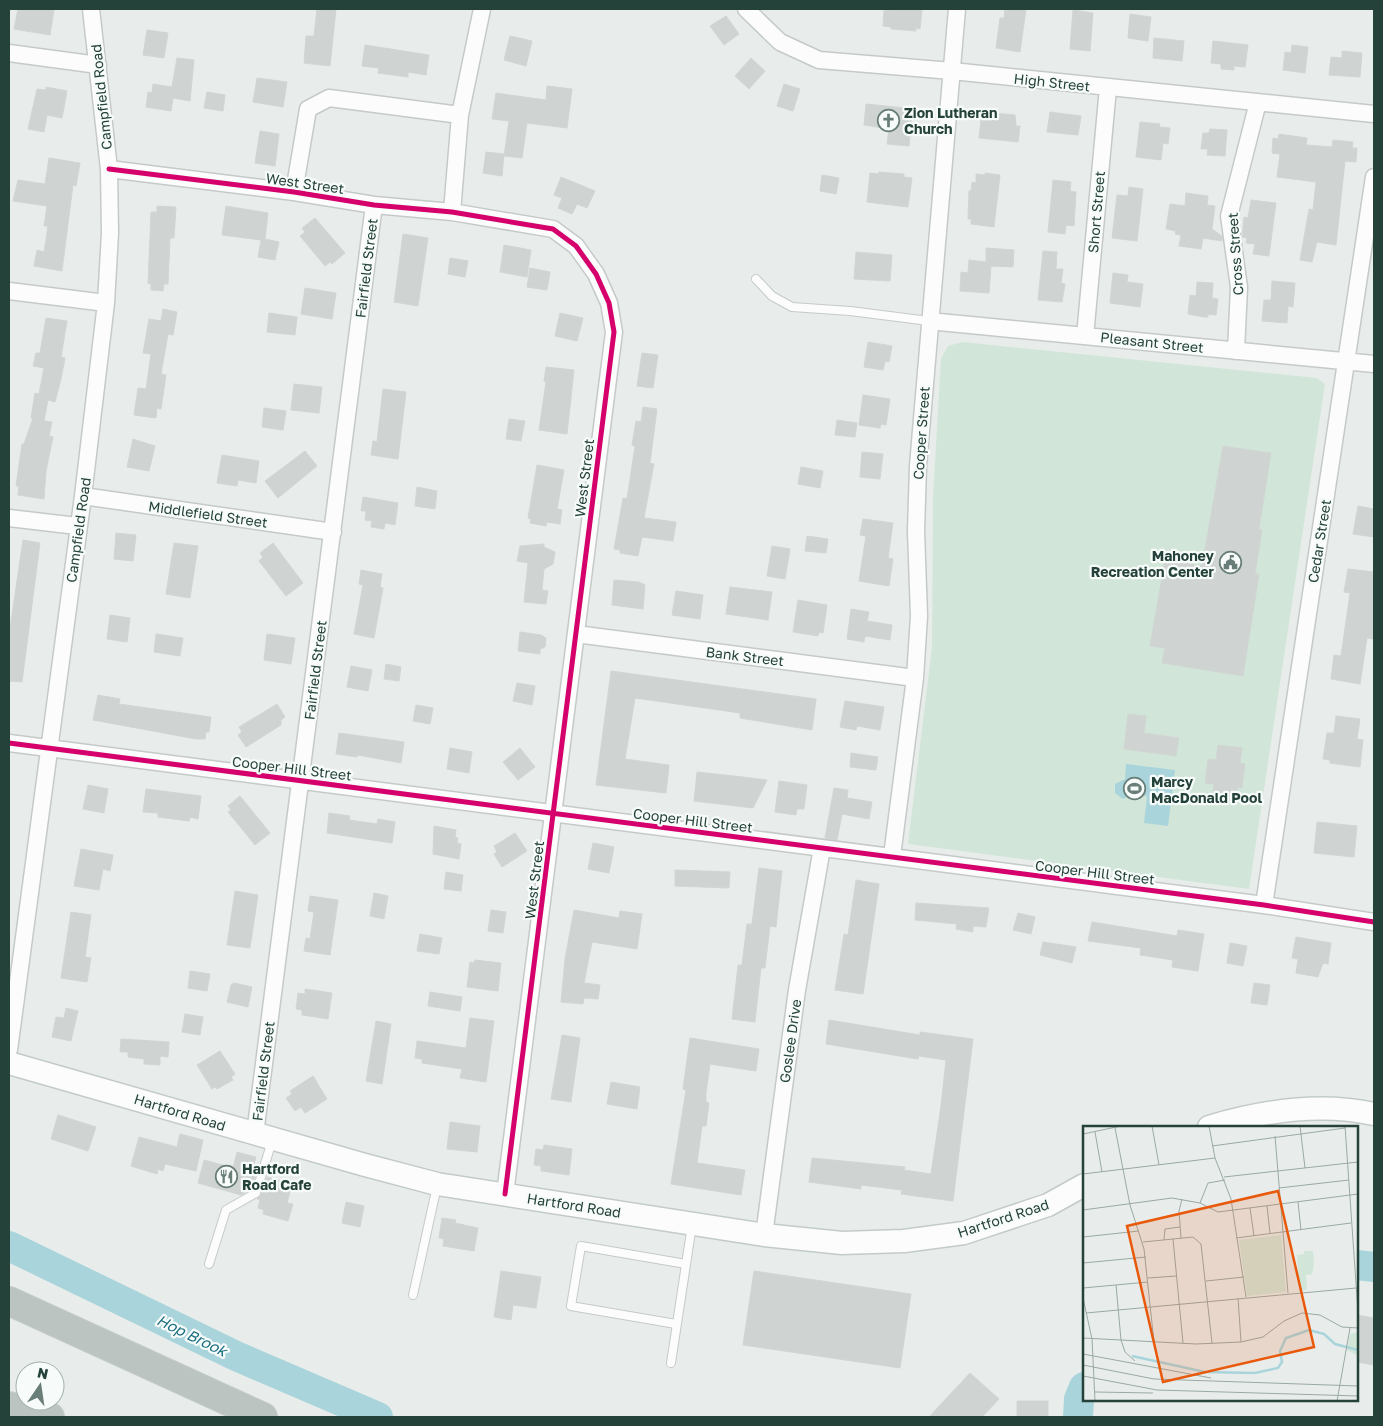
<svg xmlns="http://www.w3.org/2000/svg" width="1383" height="1426" font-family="'Golos Text',sans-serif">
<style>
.green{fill:#d1e6d8}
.water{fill:#a9d4db}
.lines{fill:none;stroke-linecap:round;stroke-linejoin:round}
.river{stroke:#a9d4db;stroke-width:30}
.building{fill:#cfd4d2;stroke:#d1d6d4}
.service-casing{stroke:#c5cac8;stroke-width:10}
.minor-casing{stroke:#c5cac8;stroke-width:19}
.secondary-casing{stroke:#c3cbc8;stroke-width:25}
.motorway-casing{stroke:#c3ccc9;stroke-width:30}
.service{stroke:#fcfcfc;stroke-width:8}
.minor{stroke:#fcfcfc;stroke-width:16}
.secondary{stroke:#fcfcfc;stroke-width:22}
.motorway{stroke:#bcc4c2;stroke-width:28}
.cycleway-casing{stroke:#f7fbf9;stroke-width:8}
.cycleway{stroke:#d6006c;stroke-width:5}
.labels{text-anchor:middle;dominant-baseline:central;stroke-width:4.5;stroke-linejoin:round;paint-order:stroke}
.street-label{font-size:14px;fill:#24423a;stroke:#f7fbf9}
.poi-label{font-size:14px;font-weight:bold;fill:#24423a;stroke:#f7fbf9;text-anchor:start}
.water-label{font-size:15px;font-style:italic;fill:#1c6f80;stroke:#f7fbf9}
.inset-river{fill:none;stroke:#a9d4db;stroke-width:2.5}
.inset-road{fill:none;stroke:#9aa9a4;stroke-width:1}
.view{fill:#e8590c;fill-opacity:0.15;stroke:#e8590c;stroke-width:2.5}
.inset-edge{fill:none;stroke:#24423a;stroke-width:2.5}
</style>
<rect width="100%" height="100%" fill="#e8edeb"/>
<path class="green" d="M962,342L1317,378L1325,384L1249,889L908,844L932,647L933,497L941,359L948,346Z"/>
<path class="water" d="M1126,764L1175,770L1168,826L1144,823L1147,796L1132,794L1123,799L1115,793V784L1125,779Z"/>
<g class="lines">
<path class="river" d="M9,1246L236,1356L378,1417
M1357,1265L1374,1267
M1078,1417L1079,1399L1084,1387"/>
</g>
<path class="building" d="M18,9L54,10L50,35L14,29Z
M317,9H336L330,66L304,63L306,36H314Z
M890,9H922L920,29L916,28V31L891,29V27L883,26L884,10L890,11Z
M1005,9H1026L1020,52L996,48L1000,18H1004Z
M1073,10L1093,13L1090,51L1070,49Z
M1130,14L1151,17L1148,41L1128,38Z
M726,16L739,34L724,45L710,26Z
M147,30L168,33L164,58L143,55Z
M510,36L532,41L526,66L504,60Z
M1154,38L1184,41L1182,61L1153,58Z
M1213,41L1248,45L1245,67L1234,66V70L1221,69V64L1211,63Z
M365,45L429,55L426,75L408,72V77L378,73L379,68L362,66Z
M1292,45L1308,47L1305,73L1283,70L1285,52L1291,53Z
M1342,51L1362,53L1360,77L1329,75L1331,57L1342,58Z
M177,58L194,60L190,101L173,98L171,111L146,107L148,92L152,93L153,84L172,87Z
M751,58L765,71L749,89L735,76Z
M257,78L287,82L283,107L253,102Z
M784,84L800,89L793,111L777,106Z
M547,86L572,89L567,128L527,123L522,158L504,156L509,121L492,119L496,93L546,100Z
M46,87L67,91L62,118L47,115L44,132L28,129L37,89L46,90Z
M207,92L225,95L223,111L204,108Z
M866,104L906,108V112L912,113L909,146L887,144L889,129L864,125Z
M982,112L1015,115L1016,126H1020L1018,142L979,138Z
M1050,112L1081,116L1078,135L1047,132Z
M1140,122L1160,124L1159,127L1170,128L1168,144L1163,143L1161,160L1136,157Z
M1210,129L1227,130L1225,156L1207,155L1208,149H1201L1203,133H1209Z
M260,131L279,134L275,166L255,163Z
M1279,134L1307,138L1306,145L1332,147L1333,140L1353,142L1352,148H1357L1356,162L1345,161L1336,245L1317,242L1312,262L1300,260L1309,209L1313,210L1316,182L1277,177L1280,154L1272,153L1273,138L1278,139Z
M486,152L504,154L502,176L483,173Z
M49,158L80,163L76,186L73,185L62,271L34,266L37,250L44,252L48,226H44L47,206L13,201L18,180L45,184Z
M879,172L904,174V177L912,178L908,207L867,202L870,173L878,174Z
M985,173L1000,175L994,227L971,224V219H968L969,191H971L972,182L976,183V174L985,175Z
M822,175L839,178L836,194L820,191Z
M561,177L595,191L587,208L577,204L572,214L558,208L562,198L554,195Z
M1053,180L1071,182L1070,191L1076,192L1074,226L1066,225L1065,234L1048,232Z
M1129,187L1143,189L1137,241L1112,238L1117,195L1128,196Z
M1186,193L1208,196L1207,205L1215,206L1212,229L1222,236V241L1203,238L1201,249L1179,246L1181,235L1175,234L1176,231L1166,229L1170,204L1185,206Z
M1251,200L1276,203L1269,256L1253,254L1255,244L1246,243L1247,238L1242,237L1244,217L1248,218Z
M157,206L176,207L174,238H170L168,284H164L163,291L151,290V284L148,283L151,212H157Z
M226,206L268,213L265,239L279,242L275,260L258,257L261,240L222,235Z
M315,218L345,253L332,264L330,262L325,266L300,236L305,232L302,228Z
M403,234L428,238L418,306L394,302Z
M504,245L531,250L527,277L500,272Z
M986,248L1014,250L1013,267L991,266L989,293L960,291L961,272L968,273L969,260L986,262Z
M1043,251L1057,252L1056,269H1063L1061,283L1065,284L1062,302L1038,300Z
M856,252L892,255L890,281L854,279Z
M450,258L468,261L465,277L448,274Z
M530,268L550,272L547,290L527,287Z
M1113,273L1128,275L1127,282L1143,284L1140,307L1110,303Z
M1272,281L1295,283L1293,307L1288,306L1287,323L1262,321L1264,300H1271Z
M1197,282L1213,283L1212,298L1218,299L1216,315L1208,314V317H1204L1188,314L1190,295L1196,296Z
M305,288L336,293L332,319L301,314Z
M163,309L177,312L173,335L168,334L161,374L166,375L161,409L157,408L156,418L134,415L138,388L146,389L151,354L143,353L149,319L161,321Z
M269,313L297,317L295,335L267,332Z
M560,313L583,318L577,341L555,336Z
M46,318L67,321L61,357L65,358L61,379L55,402L48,400L44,421L52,422L49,436L53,437L46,471L44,499L18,495L19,486H16L22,444H24L33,418H31L35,393L39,394L44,368L33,366L36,353H40Z
M868,342L892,346L889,362L885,361L883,370L864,367Z
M642,353L658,355L653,388L637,386Z
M546,367L574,370L567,434L539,430L546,382L544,381Z
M294,384L322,387L319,413L291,410Z
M383,389L406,392L398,459L371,455L373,441L377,442Z
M863,395L890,399L886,425L881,424L880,428L859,425Z
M643,407L657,409L650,463L654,464L644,518L676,522L673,541L642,537L638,556L620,553V550L614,549L623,498L627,499L635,446L632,445L636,421L641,422Z
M264,408L286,411L283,430L262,427Z
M509,419L525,421L521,441L506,439Z
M837,420L857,423L855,437L835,435Z
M133,439L155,446L149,471L127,467Z
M1223,446L1271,453L1259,529L1262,530L1255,574H1259L1243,676L1162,663L1165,648L1150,646L1165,560L1202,566Z
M305,451L317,466L278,498L265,481Z
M862,452L883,454L880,479L860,477Z
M222,455L259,461L256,483L238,480L237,486L217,483Z
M537,465L564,470L557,509L562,510L560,524L547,522L546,526L530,523L531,519L528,518Z
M801,467L823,471L820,488L798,484Z
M417,487L437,491L435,509L415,506Z
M363,497L398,503L395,525L385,523L384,529L371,527L372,521L365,520L366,511H361Z
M1358,506L1374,509V537L1353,534Z
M863,519L893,523L888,558L893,559L889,586L859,581L866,536L860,535Z
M116,533L136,535L133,561L114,559Z
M807,536L828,539L826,553L805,551Z
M23,540L40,543L22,682L9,681V635Z
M174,543L198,546L190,598L166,594Z
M273,543L303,583L286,596L259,561L263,557L260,553Z
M544,544V547L555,552L553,564L544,569L542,590L548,591L546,604L524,602L528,563L517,561L520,546Z
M772,546L790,549L785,579L767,576Z
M1348,569L1374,572V639L1367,638L1360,684L1331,679L1334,655L1341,656L1350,593L1344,592Z
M361,570L382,574L380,587L383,588L374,638L354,634L363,585L359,584Z
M614,580L639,582L645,585L643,609L612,605Z
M730,587L772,592L768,620L726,614Z
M676,591L703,595L700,619L672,615Z
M798,600L827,605L823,633L819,632L818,636L793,632Z
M851,609L869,612L867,621L892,625L890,640L865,636L864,642L847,639Z
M110,615L130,618L127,642L107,639Z
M520,632L541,635L546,638L545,647L540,649V654L518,651Z
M156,634L183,638L180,656L154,652Z
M267,634L295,638L291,664L264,660Z
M386,664L401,667L399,681L384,679Z
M351,666L372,670L368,691L347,687Z
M611,671L816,699L812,730L740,718V713L635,698L625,759L669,765L666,793L596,785Z
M517,683L535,686L532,705L513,701Z
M98,695L120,699L119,704L211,717L209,732H206L205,739H196L93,720Z
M845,701L884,707L880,730L857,726L856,730L840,727Z
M277,704L285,717L281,720V725L246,747L238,735L242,732L239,727Z
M416,705L433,708L430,724L413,721Z
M1128,714L1146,716L1144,733L1179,738L1176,756L1124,749Z
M1336,716L1360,719L1357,739L1363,740L1360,767L1330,763V760L1323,759L1327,733H1334Z
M339,733L404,742L401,763L358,755L357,757L336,754Z
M1218,745L1242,748L1240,763L1245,764L1242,788L1238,787L1236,802L1212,799L1214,784L1205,783L1208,759L1216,760Z
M450,748L472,752L469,773L447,769Z
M520,748L535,767L518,780L503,762Z
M851,753L878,757L876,770L850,767Z
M697,772L743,777L767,780L753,808L694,801Z
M779,781L807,785L804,809H797L796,815L775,812Z
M88,785L108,789L104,813L83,809Z
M834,788L848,790L847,798L872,802L869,819L842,814L837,840L825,838Z
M146,789L201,796L198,819L190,817L189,821L158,817V813L143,812Z
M240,796L270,833L255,845L228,812L231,810L228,806Z
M329,813L350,816L349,820L377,824L378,819L395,822L392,843L327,833Z
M1317,822L1357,826L1354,857L1314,853Z
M434,826L456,830L455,837L458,838L457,843L461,844L459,859L433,854Z
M515,833L527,851L502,867L494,854L497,852L494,846Z
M593,843L614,847L609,873L588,869Z
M81,849L113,855L110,871L103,869L99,890L74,886Z
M759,868L782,871L776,927L770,926L765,968H761L755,1022L732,1019L738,965H742L747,924H752Z
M675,870L730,872L729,888L675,886Z
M446,872L463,875L461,891L444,889Z
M856,880L879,884L863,994L835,990L844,934L848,935Z
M235,891L258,895L250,948L227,945Z
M374,893L388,896L384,919L370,916Z
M310,896L338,900L330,955L304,951L306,938L310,939L314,912L308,911Z
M916,903L989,908L986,927L973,926V932L956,929L957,924L915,920Z
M491,910L506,912L503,933L488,931Z
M574,910L619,918L620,911L642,914L637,949L592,942L584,983L600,985L598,999L584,998L583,1004L561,1002L565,959Z
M71,912L91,915L85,957L91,958L87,982L61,978Z
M1018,913L1035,917L1031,934L1013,930Z
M1092,922L1177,936L1178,930L1204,934L1198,971L1172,967L1173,960L1140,955L1141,948L1088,941Z
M420,934L442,938L439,954L417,951Z
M1296,937L1331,943L1328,964L1323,963L1318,977L1296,973L1298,959L1292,958Z
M1043,942L1076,947L1072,963L1040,955Z
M1230,943L1247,946L1243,966L1227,963Z
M475,960L501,963L498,991L467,987L470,962L474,963Z
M190,971L210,974L207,991L188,988Z
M234,983L252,987L248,1007L227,1002L231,985Z
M1254,983L1270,985L1267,1005L1251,1003Z
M305,989L332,993L328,1019L302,1015V1010L296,1009L298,993L305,994Z
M430,992L462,997L460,1011L428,1006Z
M66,1008L78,1011L71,1041L52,1037L56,1017L64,1018Z
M185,1014L203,1017L200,1035L182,1032Z
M470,1018L494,1021L486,1082L460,1078L462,1069L422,1063V1059L415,1058L417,1041L466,1048Z
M829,1020L920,1035V1032L973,1039L953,1201L901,1194L902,1190L861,1185V1189L809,1182L812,1158L905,1167L904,1170L931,1174L941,1106L946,1060L919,1056L918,1059L826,1044Z
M376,1021L391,1024L382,1084L366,1081Z
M562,1035L580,1038L571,1102L551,1099Z
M690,1038L759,1049L756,1071L710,1064L706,1093V1102L709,1103L706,1126H702L697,1163L745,1170L741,1195L671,1184L686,1090L683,1089Z
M121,1039L169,1042L168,1057L160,1056V1065L144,1064V1059L128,1057V1052H120Z
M220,1051L235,1074L231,1077L233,1080L217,1089L215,1087L212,1089L197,1065Z
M313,1076L327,1099L305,1113L301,1107L295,1111L286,1098L292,1094L290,1091Z
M611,1082L640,1087L637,1109L607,1104Z
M58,1115L96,1127L88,1151L51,1139Z
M450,1122L480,1126L477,1152L447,1149Z
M180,1134L203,1140L196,1171L165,1164L163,1171L158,1169L157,1174L131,1166L139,1137L177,1147Z
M544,1145L572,1149L569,1175L541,1171V1166L534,1165L536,1149L543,1150Z
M237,1152L256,1157L252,1173L256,1174L251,1189L241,1195L198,1183L204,1160L233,1168Z
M267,1177L292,1184L287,1203L293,1204L288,1221L263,1214L264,1210L258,1208L260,1200L257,1199L261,1195Z
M346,1202L364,1206L360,1227L342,1223Z
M442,1218L456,1220L455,1223L478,1228L474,1251L443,1246L444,1239L439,1238Z
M501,1271L541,1277L536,1308L513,1305L511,1320L494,1317Z
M754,1271L911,1294L900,1368L743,1345Z
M1357,1315L1374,1318V1365L1357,1362Z
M970,1373L999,1399L982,1417H929Z
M1017,1401H1048V1417H1017Z"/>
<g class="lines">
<defs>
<path id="service" d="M756,279L772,296L792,307L850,311L929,321
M209,1264L226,1210L256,1193L272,1141
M413,1295L437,1186
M676,1324L571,1306L581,1246L686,1264
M671,1363L692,1225"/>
<path id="minor" d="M746,9L780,42L819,60L952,71L1374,114
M9,53L98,65
M109,169L294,192L374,205L452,212L553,229L576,246L596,274L609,303L614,332L505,1194
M294,192L308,109L329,98L460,115
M452,212L460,115L482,9
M9,291L106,303
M929,321L1374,364
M1085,336L1108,88
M1236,351L1239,287L1229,216L1258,102
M83,496L333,532
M9,518L77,526
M576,634L915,678
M9,743L1264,905L1374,922
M892,856L915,678L919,616L916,531L918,466L957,9
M1264,905L1374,177
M9,1050L83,496L106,303L110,233L109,169L91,9
M255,1134L374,205
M764,1235L797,990L822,848"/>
<path id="secondary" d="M9,1063L365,1165L437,1184L764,1235L842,1243L904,1241L964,1233L1048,1205L1084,1185
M1209,1127C1262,1111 1319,1102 1374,1114"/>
<path id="motorway" d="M9,1301L263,1417
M9,1406L50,1417"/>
</defs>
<use href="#service" class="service-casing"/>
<use href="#minor" class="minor-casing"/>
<use href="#secondary" class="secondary-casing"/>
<use href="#motorway" class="motorway-casing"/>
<use href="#service" class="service"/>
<use href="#minor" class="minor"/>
<use href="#secondary" class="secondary"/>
<use href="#motorway" class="motorway"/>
<defs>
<path id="cycleway" d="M109,169L294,192L374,205L452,212L553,229L576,246L596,274L609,303L614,332L505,1194
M9,743L1264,905L1374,922"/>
</defs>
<use href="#cycleway" class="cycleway-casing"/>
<use href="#cycleway" class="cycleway"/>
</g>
<defs>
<symbol id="church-ring" viewBox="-11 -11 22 22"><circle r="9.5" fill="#f7fbf9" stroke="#697e78" stroke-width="1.5"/><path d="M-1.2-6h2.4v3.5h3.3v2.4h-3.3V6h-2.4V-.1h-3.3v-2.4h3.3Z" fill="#697e78"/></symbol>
<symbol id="civic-ring" viewBox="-11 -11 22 22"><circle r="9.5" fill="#f7fbf9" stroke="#697e78" stroke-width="1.5"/><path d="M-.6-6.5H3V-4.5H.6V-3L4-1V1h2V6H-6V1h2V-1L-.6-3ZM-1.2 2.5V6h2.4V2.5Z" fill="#697e78"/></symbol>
<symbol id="stadium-ring" viewBox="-11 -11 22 22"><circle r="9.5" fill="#f7fbf9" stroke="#697e78" stroke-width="1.5"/><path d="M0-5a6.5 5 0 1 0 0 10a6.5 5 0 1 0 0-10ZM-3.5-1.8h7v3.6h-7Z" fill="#697e78"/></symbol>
<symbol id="restaurant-ring" viewBox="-11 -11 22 22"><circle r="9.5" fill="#f7fbf9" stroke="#697e78" stroke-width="1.5"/><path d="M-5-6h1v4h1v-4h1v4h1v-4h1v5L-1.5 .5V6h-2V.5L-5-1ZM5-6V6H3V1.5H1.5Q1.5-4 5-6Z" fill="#697e78"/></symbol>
</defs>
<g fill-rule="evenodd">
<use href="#church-ring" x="876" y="108" width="25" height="25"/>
<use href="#civic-ring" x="1218" y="550" width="25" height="25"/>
<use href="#stadium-ring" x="1122" y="776" width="25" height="25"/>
<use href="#restaurant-ring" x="214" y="1164" width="25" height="25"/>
</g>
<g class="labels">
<g class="street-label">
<text transform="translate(1052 82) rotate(6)">High Street</text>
<text transform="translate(101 97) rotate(-96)">Campfield Road</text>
<text transform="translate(305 183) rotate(8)">West Street</text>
<text transform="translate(1096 212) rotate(-85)">Short Street</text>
<text transform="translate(1235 254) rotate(-94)">Cross Street</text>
<text transform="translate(366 268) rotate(-83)">Fairfield Street</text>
<text transform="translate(1152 342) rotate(6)">Pleasant Street</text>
<text transform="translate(921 433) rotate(-86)">Cooper Street</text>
<text transform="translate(584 478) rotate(-83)">West Street</text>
<text transform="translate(208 514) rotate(8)">Middlefield Street</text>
<text transform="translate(78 530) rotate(-82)">Campfield Road</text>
<text transform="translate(1319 541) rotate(-81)">Cedar Street</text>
<text transform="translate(745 656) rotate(7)">Bank Street</text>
<text transform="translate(315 670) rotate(-83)">Fairfield Street</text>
<text transform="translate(292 768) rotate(7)">Cooper Hill Street</text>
<text transform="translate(693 820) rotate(7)">Cooper Hill Street</text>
<text transform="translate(1095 872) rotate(7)">Cooper Hill Street</text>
<text transform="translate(534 880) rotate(-83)">West Street</text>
<text transform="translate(790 1041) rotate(-82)">Goslee Drive</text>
<text transform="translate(263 1071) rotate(-83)">Fairfield Street</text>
<text transform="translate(180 1112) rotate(17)">Hartford Road</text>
<text transform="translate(574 1205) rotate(9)">Hartford Road</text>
<text transform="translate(1003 1218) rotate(-18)">Hartford Road</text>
</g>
<g class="poi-label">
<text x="904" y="112">Zion Lutheran<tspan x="904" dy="16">Church</tspan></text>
<text x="1214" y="555" text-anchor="end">Mahoney<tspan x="1214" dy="16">Recreation Center</tspan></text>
<text x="1151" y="781">Marcy<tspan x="1151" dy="16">MacDonald Pool</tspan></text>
<text x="242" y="1168">Hartford<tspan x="242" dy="16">Road Cafe</tspan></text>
</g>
<g class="water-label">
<text transform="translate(192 1335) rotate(26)">Hop Brook</text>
</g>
</g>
<g transform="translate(1083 1126)">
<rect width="275" height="275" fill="#e8edeb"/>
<path d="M198,109L203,166L164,170L156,114ZM221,125H230L231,139L229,148L223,149L224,164L216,165L214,129L221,128ZM275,206V230L264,224L267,208Z" fill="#d1e6d8"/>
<path class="inset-river" d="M49,230L122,246L172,247L195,242L199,236L197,225L203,212L226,204L241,208L252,218L275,224"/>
<path class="inset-road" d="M69,0L76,39M126,0L132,32L148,73L163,171M217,0L222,42M262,0L275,186M32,2L47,79L61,123L71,216M12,6L19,46M0,8L38,0M192,10L205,167M129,20L262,2M0,48L132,32M141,51L275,36M196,62L266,54M215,76L218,104M117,77L125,57L142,54M184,80L187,107M167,82L171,110M0,84L89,72L117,77L135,86L275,68M0,111L56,105M98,112L96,85L99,73M153,112L268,97M90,113L100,217M81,114L82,103L97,101M60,116L110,111L118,118L129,217M0,137L63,131M65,152L93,150M123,155L161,151M33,159L38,214M0,162L65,156M0,172L9,213L12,275M155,172L158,216M3,187L273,162M0,212L113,218L158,216L180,211L201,195L219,187L237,189L259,201L275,202M38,214L42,226L52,235M0,228L128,252M0,239L71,253L275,260M0,250L74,264L275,270M12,266L70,267M254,275L267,202"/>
<path class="view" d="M195,65L231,221L80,256L44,100Z"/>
<rect width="275" height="275" class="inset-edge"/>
</g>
<rect width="1383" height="1426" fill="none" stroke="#24423a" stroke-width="20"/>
<g transform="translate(40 1386) rotate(13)"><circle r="24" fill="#f7fbf9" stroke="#a3b1ad"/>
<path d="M0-4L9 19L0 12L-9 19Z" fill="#697e78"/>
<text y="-8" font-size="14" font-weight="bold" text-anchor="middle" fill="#24423a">N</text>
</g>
</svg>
